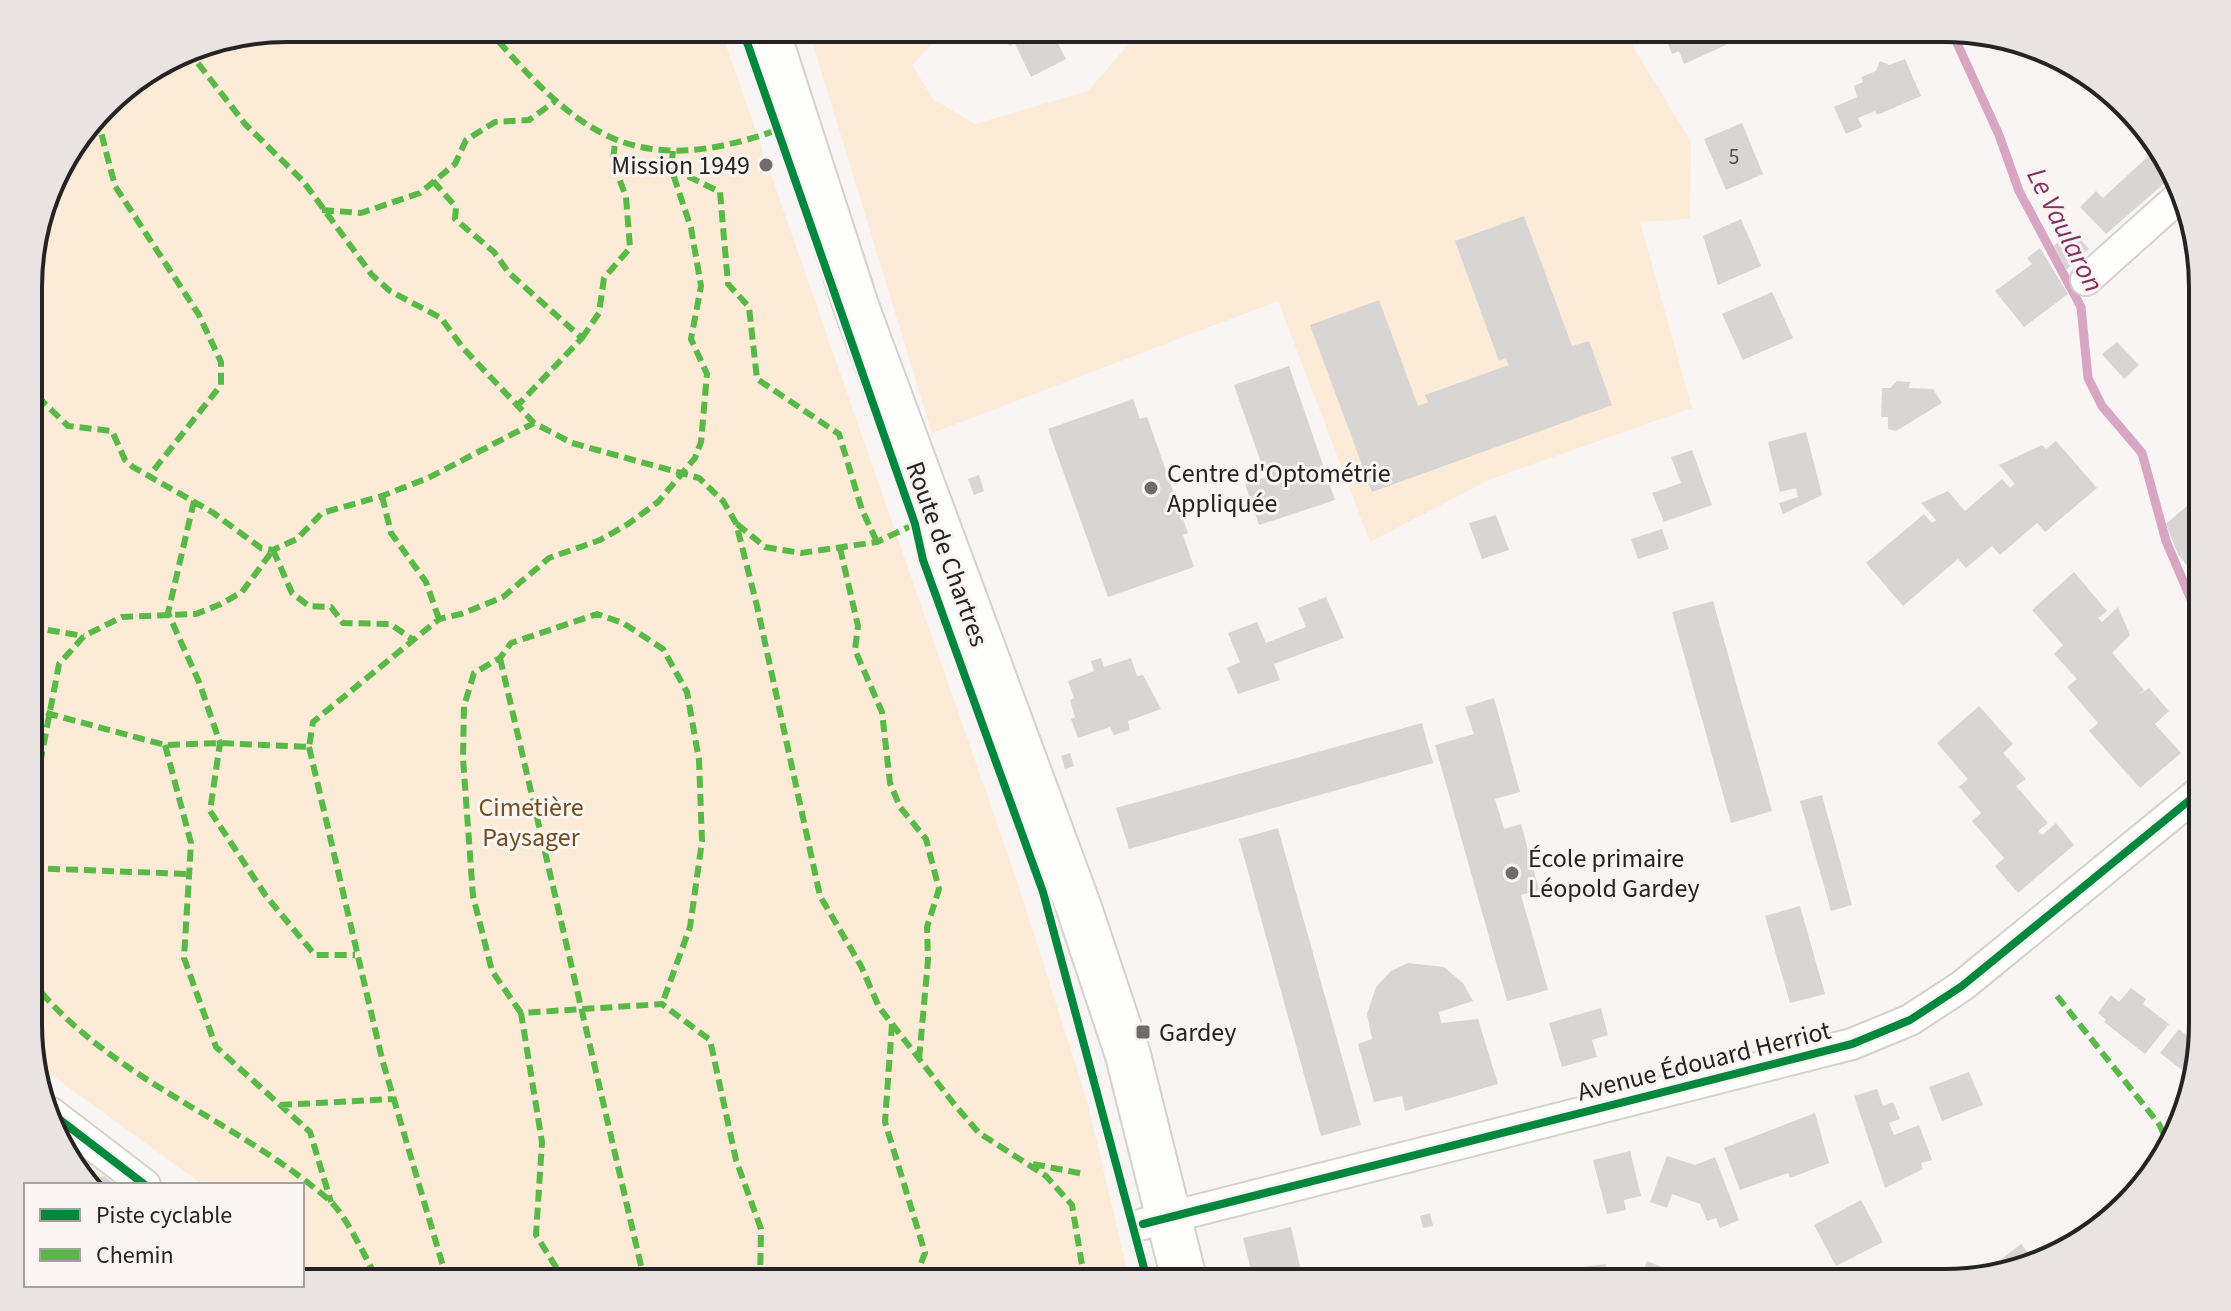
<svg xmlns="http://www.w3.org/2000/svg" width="2231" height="1311" font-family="'Source Sans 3',sans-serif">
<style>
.green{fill:#fcebd6}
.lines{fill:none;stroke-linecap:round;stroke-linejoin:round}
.stream{stroke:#d8a6c2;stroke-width:9}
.building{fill:#d8d5d5}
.minor-casing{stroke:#d4d1d0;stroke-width:34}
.secondary-casing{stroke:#d4d1d0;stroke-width:48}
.minor{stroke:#fefefd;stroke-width:30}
.secondary{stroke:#fefefd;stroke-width:44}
.quiet{stroke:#58b947;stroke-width:6;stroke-dasharray:12 6;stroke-linecap:butt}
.cycleway-casing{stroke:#faf4f3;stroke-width:13}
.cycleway{stroke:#00873e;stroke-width:8}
.poi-dot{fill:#6f6c6c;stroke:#faf4f3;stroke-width:3}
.labels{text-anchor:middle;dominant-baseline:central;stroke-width:6;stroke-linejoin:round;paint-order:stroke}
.number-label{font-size:22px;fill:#525050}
.poi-label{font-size:26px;fill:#252323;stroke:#faf4f3;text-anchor:start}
.street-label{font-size:26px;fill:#252323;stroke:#faf4f3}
.park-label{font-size:26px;fill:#714f1f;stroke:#faf4f3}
.water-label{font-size:28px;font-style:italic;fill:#822f65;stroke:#faf4f3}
.rim{fill:none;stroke:#252323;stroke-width:4}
</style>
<rect width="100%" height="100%" fill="#f9f5f4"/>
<path class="green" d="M287,28H720L1017,881L1088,1104L1130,1283H309L302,1276V1185H203L31,1060L30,254L55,172L116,93L189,48Z
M808,28H947L912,65L933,99L975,124L1088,91L1142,28H1628L1634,48L1691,142L1690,219L1640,222L1692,408L1491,479L1370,542L1278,301L932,433Z
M62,1141L114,1185H90L71,1167Z"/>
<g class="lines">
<path class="stream" d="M1951,30L1999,135L2019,191L2081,307L2088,378L2102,406L2142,453L2166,541L2202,625"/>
</g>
<path class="building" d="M1000,28H1050L1066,59L1031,77L1015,44L1009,46Z
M1661,28H1718L1726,45L1684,64L1679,51L1672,54Z
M1825,28H1852L1828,38Z
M1905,59L1921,96L1877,115L1875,111L1858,118L1862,127L1846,134L1834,107L1857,97L1854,86L1863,82L1861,77L1876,71L1880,61L1889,65Z
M1742,123L1763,174L1726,190L1704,139Z
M2154,151L2174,175L2106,234L2080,207L2096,191L2103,198Z
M1524,216L1572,346L1589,341L1612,405L1372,492L1310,325L1379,300L1418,406L1428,402L1425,395L1509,365L1506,358L1499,361L1455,241Z
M1741,219L1761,266L1718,285L1703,236Z
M2072,230L2089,249L2066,270L2054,246Z
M2191,232L2195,246L2200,261L2182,241Z
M2040,248L2068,294L2024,327L1995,291L2032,264L2027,258Z
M1772,292L1793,338L1743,360L1722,314Z
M2117,342L2139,365L2124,379L2102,354Z
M1289,366L1335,500L1259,525L1245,484L1266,477L1234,385Z
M1897,381L1910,382L1909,388L1933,389L1942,403L1896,431L1888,429V417H1881L1882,388H1890Z
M1133,399L1140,419L1147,417L1188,533L1183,535L1194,567L1108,597L1048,429Z
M1806,432L1822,495L1783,514L1779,503L1798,497L1796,488L1780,492L1768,442Z
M2056,441L2097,488L2045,532L2037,523L2000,555L1992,546L1966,568L1958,559L1903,606L1866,563L1924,514L1932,523L1936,520L1921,503L1948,491L1965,511L2002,479L2010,488L2015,484L1999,465L2042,445L2046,449Z
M1692,450L1712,505L1664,522L1652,493L1681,483L1671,457Z
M979,475L984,491L974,495L968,479Z
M2202,493V585L2178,554L2166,524Z
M1496,515L1509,550L1482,559L1469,523Z
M1662,529L1669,549L1638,559L1631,539Z
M2074,572L2107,611L2098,618L2102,622L2118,607L2130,635L2112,653L2144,690L2134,697L2149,688L2169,711L2155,724L2181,753L2140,788L2089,731L2098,723L2067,687L2077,679L2054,654L2063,645L2032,610Z
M1326,597L1344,638L1274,664L1280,680L1238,694L1227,668L1240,662L1228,633L1257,622L1266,643L1306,627L1298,608Z
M1713,601L1772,811L1731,823L1672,612Z
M1101,658L1104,667L1131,658L1137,676L1143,675L1161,709L1128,721L1130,730L1114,735L1110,727L1078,738L1071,719L1075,717L1070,700L1074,698L1068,681L1094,671L1091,661Z
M1494,698L1520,792L1495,799L1504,829L1521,824L1539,890L1521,895L1548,990L1507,1001L1435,745L1474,734L1465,707Z
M1979,706L2013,744L2003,753L2026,779L2016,786L2048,823L2038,831L2042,835L2056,823L2074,845L2018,893L1995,866L2004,858L1972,821L1981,813L1959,787L1968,779L1937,743Z
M1422,723L1433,763L1129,849L1116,808Z
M1070,753L1074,766L1065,769L1061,756Z
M1822,795L1852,905L1831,911L1800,801Z
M1278,828L1361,1125L1321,1136L1239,839Z
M2202,853V876L2191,863Z
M1800,906L1825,994L1790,1003L1765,916Z
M1408,963L1444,967L1463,983L1473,1001L1439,1012L1441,1023L1478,1019L1498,1084L1405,1111L1402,1096L1374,1102L1358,1044L1372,1039L1367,1014L1376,987L1391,971Z
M2131,988L2146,999L2143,1004L2169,1024L2145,1054L2104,1022L2106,1020L2098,1013L2111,995L2119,1002Z
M1601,1008L1608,1035L1592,1040L1597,1057L1562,1067L1549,1023Z
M2179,1029L2187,1036L2192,1029L2202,1037L2191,1077L2160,1053Z
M1969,1072L1983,1105L1942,1121L1929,1087Z
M1877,1089L1883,1106L1893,1102L1900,1119L1889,1123L1894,1135L1919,1125L1932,1160L1921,1163L1923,1169L1885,1188L1854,1096Z
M1815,1113L1829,1163L1790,1178L1788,1173L1740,1190L1724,1148Z
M1630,1151L1641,1196L1624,1200L1626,1210L1607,1214L1593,1160Z
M1667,1156L1695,1165L1715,1157L1739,1220L1720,1228L1716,1218L1707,1221L1700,1204L1672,1194L1667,1208L1650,1202Z
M104,1176L116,1185L89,1184Z
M1861,1200L1883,1242L1836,1266L1814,1225Z
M1430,1213L1433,1226L1423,1228L1420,1216Z
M1291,1227L1301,1270L1286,1274L1288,1283H1254L1285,1274V1271L1253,1278L1243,1238Z
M2021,1244L2034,1260L1986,1275L1984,1272Z
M1647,1261L1679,1274L1681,1269L1711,1283H1638Z
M1606,1264L1609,1283H1568L1566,1269Z"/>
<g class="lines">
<defs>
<path id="minor" d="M2086,280L2180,196
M51,1113L145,1185
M1143,1224L1852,1044L1910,1020L1962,986L2202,790"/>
<path id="secondary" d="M766,28L857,309L1079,908L1128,1055L1185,1283"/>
</defs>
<use href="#minor" class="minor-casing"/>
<use href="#secondary" class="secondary-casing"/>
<use href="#minor" class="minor"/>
<use href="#secondary" class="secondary"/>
<path class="quiet" d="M487,28C578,134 633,181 777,130
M187,49L245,124L303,181L372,275L390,291L441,318L463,348L534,423L572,443L699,478L723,501L736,523L757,606L820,896L861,966L879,1007L954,1104L979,1133L1046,1176L1072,1205L1085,1283
M97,117L115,186L199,315L221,362V385L149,476
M673,151L671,168L720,192L728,284L749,307L757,379L839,434L862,510L877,542
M433,181L456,207L455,219L494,252L509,273L582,338L517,406
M322,210L361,213L420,193L455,164L466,140L495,122L529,120L554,102
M582,338L599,313L604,278L630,248L626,197L613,162L615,142
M30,380L40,399L68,426L112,431L125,460L133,467L212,512L261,548L273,550L297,539L322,513L382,496L428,478L534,423
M382,496L391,533L426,582L439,619
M194,501L168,613L199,682L220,743L210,811L266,896L315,955H355
M737,524L765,547L801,553L877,542L915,524
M840,548L858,626L855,650L882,712L890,783L900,807L926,839L939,889L927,927L928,960L919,1060
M273,550L292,593L309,606L331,607L343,623L390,624L412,639
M30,627L84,636
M500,658L645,1283
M30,705L50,714L165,745L220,743L309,747L313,722L439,619L461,614L503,597L549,558L600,540L628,524L658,502L695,458L701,442L707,374L691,339L701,286L691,228L671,168
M165,745L191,843L184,958L216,1047L310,1132L331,1202
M309,747L382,1059L448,1283
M30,816L59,664L84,636L122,617L196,614L221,604L242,592L273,550
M30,868L187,874
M30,979C110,1080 235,1118 329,1200C347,1216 366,1260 380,1283
M2057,996L2159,1124L2170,1147
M521,1013L492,971L473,896L463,759L464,706L474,673L500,658L511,643L597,614L623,623L663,649L687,692L699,760L702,841L690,927L662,1004
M892,1024L885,1122L925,1253L913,1283
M30,1042L36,1072
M280,1105L393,1099
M1033,1164L1084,1174
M566,1283L536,1235L542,1142L521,1013L662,1004L710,1040L736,1160L761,1229L760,1283"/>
<defs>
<path id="cycleway" d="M742,28L915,524L923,560L1043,892L1148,1283
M51,1113L145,1185
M1143,1224L1852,1044L1910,1020L1962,986L2202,790"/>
</defs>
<use href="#cycleway" class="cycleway-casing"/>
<use href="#cycleway" class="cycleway"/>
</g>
<g class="poi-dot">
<circle cx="766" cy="165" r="8"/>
<circle cx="1151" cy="488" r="8"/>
<circle cx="1512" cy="873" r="8"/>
<rect x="1135" y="1024" width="16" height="16" rx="4"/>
</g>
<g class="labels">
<g class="number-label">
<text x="1734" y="157">5</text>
</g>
<g class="poi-label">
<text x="750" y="165" text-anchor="end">Mission 1949</text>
<text x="1167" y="473">Centre d'Optométrie<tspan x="1167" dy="30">Appliquée</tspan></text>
<text x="1528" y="858">École primaire<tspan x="1528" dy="30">Léopold Gardey</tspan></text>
<text x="1159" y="1032">Gardey</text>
</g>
<g class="street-label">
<text transform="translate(947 554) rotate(70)">Route de Chartres</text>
<text transform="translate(1704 1061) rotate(-14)">Avenue Édouard Herriot</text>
</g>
<g class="park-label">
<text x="531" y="807">Cimetière<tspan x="531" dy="30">Paysager</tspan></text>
</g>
<g class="water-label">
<text transform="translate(2065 230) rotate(63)">Le Vaularon</text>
</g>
</g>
<path d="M0 0H2231V1311H0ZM287 42H1944A245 245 0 0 1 2189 287V1024A245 245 0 0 1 1944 1269H287A245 245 0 0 1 42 1024V287A245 245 0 0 1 287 42Z" fill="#e9e3e2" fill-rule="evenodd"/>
<path class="rim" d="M287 42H1944A245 245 0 0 1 2189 287V1024A245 245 0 0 1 1944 1269H287A245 245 0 0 1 42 1024V287A245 245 0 0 1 287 42Z"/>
<rect x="24" y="1183" width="280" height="104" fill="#faf4f3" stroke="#a5a0a0" stroke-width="2"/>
<rect x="40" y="1209" width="40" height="12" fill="#00873e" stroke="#a5a0a0" stroke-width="2"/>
<text x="96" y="1223" font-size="24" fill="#252323">Piste cyclable</text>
<rect x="40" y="1249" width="40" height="12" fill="#58b947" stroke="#a5a0a0" stroke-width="2"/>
<text x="96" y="1263" font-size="24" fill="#252323">Chemin</text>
</svg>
